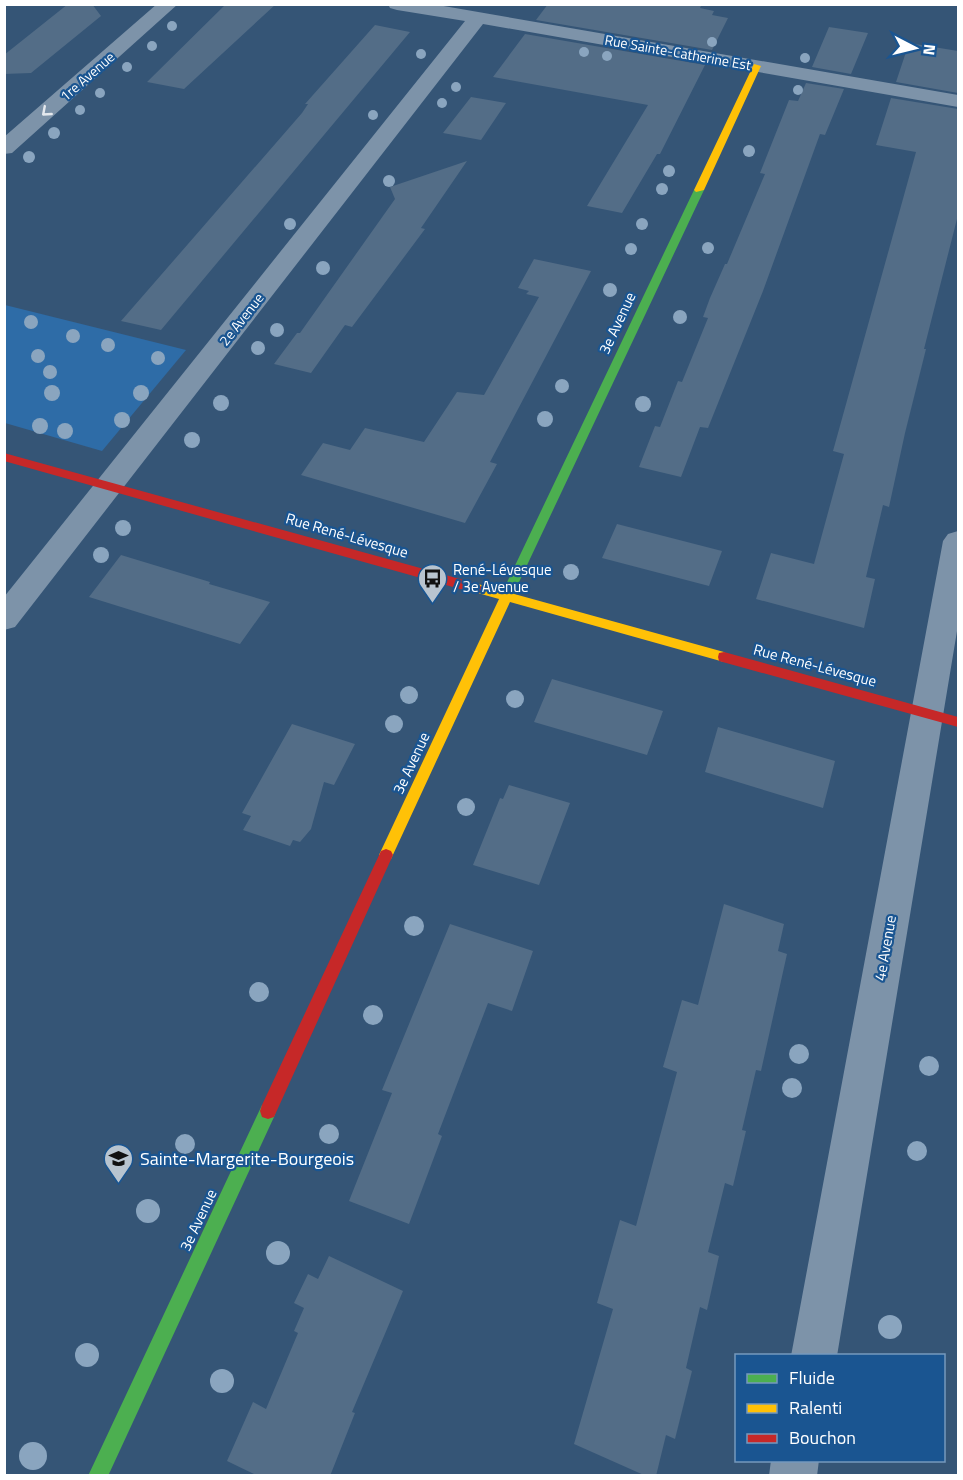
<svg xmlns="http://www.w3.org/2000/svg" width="963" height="1480" font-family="'Titillium Web',sans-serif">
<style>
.green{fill:#2e6ca7}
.building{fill:#536d87}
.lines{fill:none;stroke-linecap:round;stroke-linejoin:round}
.street{fill:#7d93a9;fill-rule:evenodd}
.fast{fill:#4caf50;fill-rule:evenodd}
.slow{fill:#ffc107;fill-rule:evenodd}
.jam{fill:#c62828;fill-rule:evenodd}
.tree{fill:#8aa5bf}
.oneway{stroke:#e5e9ee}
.labels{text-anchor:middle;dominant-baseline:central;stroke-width:4.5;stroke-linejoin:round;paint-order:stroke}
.far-street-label{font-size:14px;fill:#fff;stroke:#1a5591}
.street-label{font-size:15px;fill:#fff;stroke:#1a5591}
.poi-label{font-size:15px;fill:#fff;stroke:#1a5591;text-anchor:start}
.near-poi-label{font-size:18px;fill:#fff;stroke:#1a5591;text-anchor:start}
</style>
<rect width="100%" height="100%" fill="#355576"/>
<path class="green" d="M4,305H5L186,350L102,451L5,423Z"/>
<path class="building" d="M68,4H92L101,16L31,73L4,74V55Z
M226,4H276L184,89L147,82Z
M548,4H702L700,8L714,11L712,15L728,18L712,50L536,20Z
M375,25L410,32L161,330L121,321L302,113L308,104H305Z
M829,27L868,33L851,74L812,67Z
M525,34L705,65L660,154H657L622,213L587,206L648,105L493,77Z
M909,43L958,51V93L896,82Z
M806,83L844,89L825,135L820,134L763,291L708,428L700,427L681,477L639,467L655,426L660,427L678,381L682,382L708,318L703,317L710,298L725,264H727L765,174L760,173L789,100L798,101Z
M471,97L506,103L481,140L443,133Z
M891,98L958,109V215L924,349H926L905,433L889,507L883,505L866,577L875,579L864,628L756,599L771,553L814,564L844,454L833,451L916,152L876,145Z
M467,161L421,228L425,229L352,327L345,325L311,373L274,364L297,333H300L395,199L390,187Z
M534,259L591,271L490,462L497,464L465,523L301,475L323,443L350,450L365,428L424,442L457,392L484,395L539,297L526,294L529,291L518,288Z
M617,524L722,551L709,586L602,558Z
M121,555L210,582L209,584L270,602L240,644L89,597Z
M552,679L663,711L647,755L534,722Z
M292,724L355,744L334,785L324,782L311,829L300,842L293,840L290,846L243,830L251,816L242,813Z
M718,727L835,761L823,808L705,772Z
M509,785L570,803L539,885L473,865L500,798L503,799Z
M724,904L784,924L778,951L787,954L761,1071L756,1070L742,1130L746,1131L733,1186L725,1183L708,1252L719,1256L707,1310L700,1307L686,1368L692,1371L675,1439L666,1435L656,1476H646L574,1444L613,1309L597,1303L620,1220L636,1226L677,1072L663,1067L682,1000L698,1005Z
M450,924L533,951L512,1011L488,1003L438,1134L442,1136L409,1224L349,1201L392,1093L382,1090Z
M329,1256L403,1291L352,1412L355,1413L330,1476H258L227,1461L253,1402L266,1409L298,1333L294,1331L304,1308L294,1303L308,1274L318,1279Z"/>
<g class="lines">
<path class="street" d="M157,4H178L12,153L4,154V137Z
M388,4H432L958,95V107L483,24L15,627L4,630V597L465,21L397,10L390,8Z
M958,531V625L837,1356H791L943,541L948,534Z
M771,1460H819L817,1476H769Z"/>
<path class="fast" d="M699,187L704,190L512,597L506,602L502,600L500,597L694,190Z
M268,1103L274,1105L276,1111L274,1117L108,1476H88L262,1105Z"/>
<path class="slow" d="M754,64L761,66L704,190L696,192L694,190Z
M478,584L724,652L730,657L724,662L510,602L391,859L386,861L381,859L379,855L499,599L474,592L472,589Z"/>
<path class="jam" d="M4,453L478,584L484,589L478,594L4,461Z
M724,652L958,717V727L719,661L718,657L719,653Z
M386,849L391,851L393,855L274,1117L268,1119L262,1117L260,1111L262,1105L381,851Z"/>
</g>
<g class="tree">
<circle cx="172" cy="26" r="5"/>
<circle cx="712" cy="42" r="5"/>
<circle cx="152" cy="46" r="5"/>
<circle cx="584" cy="52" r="5"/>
<circle cx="421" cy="54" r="5"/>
<circle cx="607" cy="56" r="5"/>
<circle cx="805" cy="58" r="5"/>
<circle cx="127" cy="67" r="5"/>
<circle cx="456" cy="87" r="5"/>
<circle cx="798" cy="90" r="5"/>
<circle cx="100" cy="93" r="5"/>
<circle cx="442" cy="103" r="5"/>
<circle cx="80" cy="110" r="5"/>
<circle cx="373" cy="115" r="5"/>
<circle cx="54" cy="133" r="6"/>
<circle cx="749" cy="151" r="6"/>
<circle cx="29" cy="157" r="6"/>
<circle cx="669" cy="171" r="6"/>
<circle cx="389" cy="181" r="6"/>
<circle cx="662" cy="189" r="6"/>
<circle cx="290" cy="224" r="6"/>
<circle cx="642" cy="224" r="6"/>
<circle cx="708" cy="248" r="6"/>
<circle cx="631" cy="249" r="6"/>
<circle cx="323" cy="268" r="7"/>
<circle cx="610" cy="290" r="7"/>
<circle cx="680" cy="317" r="7"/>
<circle cx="31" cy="322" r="7"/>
<circle cx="277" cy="330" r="7"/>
<circle cx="73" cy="336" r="7"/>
<circle cx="108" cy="345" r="7"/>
<circle cx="258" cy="348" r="7"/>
<circle cx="38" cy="356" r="7"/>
<circle cx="158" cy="358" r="7"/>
<circle cx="50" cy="372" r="7"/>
<circle cx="562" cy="386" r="7"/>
<circle cx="52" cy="393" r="8"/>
<circle cx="141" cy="393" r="8"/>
<circle cx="221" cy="403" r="8"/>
<circle cx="643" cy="404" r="8"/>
<circle cx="545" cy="419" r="8"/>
<circle cx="122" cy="420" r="8"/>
<circle cx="40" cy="426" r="8"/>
<circle cx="65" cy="431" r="8"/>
<circle cx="192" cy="440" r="8"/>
<circle cx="123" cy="528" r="8"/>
<circle cx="101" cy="555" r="8"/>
<circle cx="571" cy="572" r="8"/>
<circle cx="409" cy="695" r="9"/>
<circle cx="515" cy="699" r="9"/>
<circle cx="394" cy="724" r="9"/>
<circle cx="466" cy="807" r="9"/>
<circle cx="414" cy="926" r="10"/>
<circle cx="259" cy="992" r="10"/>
<circle cx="373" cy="1015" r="10"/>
<circle cx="799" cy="1054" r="10"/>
<circle cx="929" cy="1066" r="10"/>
<circle cx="792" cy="1088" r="10"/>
<circle cx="329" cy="1134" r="10"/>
<circle cx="185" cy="1144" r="10"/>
<circle cx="917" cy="1151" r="10"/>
<circle cx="148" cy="1211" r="12"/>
<circle cx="278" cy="1253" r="12"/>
<circle cx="890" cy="1327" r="12"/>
<circle cx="87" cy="1355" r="12"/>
<circle cx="222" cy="1381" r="12"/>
<circle cx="33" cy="1456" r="14"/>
</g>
<defs><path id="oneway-chevron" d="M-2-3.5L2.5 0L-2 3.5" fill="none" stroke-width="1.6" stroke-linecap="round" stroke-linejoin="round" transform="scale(1.5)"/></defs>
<use class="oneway" href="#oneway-chevron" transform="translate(46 112) rotate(139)"/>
<defs>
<symbol id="bus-pin" viewBox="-11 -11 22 30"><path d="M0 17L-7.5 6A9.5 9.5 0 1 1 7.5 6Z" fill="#b8c4cf" stroke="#1a5591"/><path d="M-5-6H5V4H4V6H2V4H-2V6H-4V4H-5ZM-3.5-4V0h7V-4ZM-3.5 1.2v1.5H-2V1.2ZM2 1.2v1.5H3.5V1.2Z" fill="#111"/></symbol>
<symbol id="school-pin" viewBox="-11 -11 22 30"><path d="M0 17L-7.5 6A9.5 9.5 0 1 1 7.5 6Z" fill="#b8c4cf" stroke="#1a5591"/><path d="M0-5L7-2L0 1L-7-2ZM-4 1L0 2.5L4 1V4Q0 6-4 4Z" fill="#111"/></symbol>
</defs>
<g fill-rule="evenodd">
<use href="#bus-pin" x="416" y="562" width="33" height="45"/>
<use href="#school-pin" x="102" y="1142" width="33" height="45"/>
</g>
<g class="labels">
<g class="far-street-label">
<text transform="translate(678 52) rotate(10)">Rue Sainte-Catherine Est</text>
<text transform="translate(87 76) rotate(-41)">1re Avenue</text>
<text transform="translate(241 319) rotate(-52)">2e Avenue</text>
</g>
<g class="street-label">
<text transform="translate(617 323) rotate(-65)">3e Avenue</text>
<text transform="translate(347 535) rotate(16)">Rue René-Lévesque</text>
<text transform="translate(815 665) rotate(15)">Rue René-Lévesque</text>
<text transform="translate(411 763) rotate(-65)">3e Avenue</text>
<text transform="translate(885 948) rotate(-80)">4e Avenue</text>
<text transform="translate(198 1220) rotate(-65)">3e Avenue</text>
</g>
<g class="poi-label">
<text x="453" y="569">René-Lévesque<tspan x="453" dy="17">/ 3e Avenue</tspan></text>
</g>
<g class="near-poi-label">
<text x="140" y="1158">Sainte-Margerite-Bourgeois</text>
</g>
</g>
<rect width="963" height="1480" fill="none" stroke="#ffffff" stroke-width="12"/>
<rect x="735" y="1354" width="210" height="108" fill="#1a5591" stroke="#7699bd" stroke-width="1.5"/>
<rect x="747" y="1374" width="30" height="9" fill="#4caf50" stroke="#7699bd" stroke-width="1.5"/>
<text x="789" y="1384" font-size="18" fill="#ffffff">Fluide</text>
<rect x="747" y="1404" width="30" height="9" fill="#ffc107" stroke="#7699bd" stroke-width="1.5"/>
<text x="789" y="1414" font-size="18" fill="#ffffff">Ralenti</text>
<rect x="747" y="1434" width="30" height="9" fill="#c62828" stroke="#7699bd" stroke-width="1.5"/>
<text x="789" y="1444" font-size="18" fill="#ffffff">Bouchon</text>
<g transform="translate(915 48) rotate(97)" stroke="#1a5591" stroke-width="4.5" paint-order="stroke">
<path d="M0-4.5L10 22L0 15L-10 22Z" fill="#ffffff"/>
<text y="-9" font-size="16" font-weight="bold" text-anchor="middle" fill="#ffffff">N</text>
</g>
</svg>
